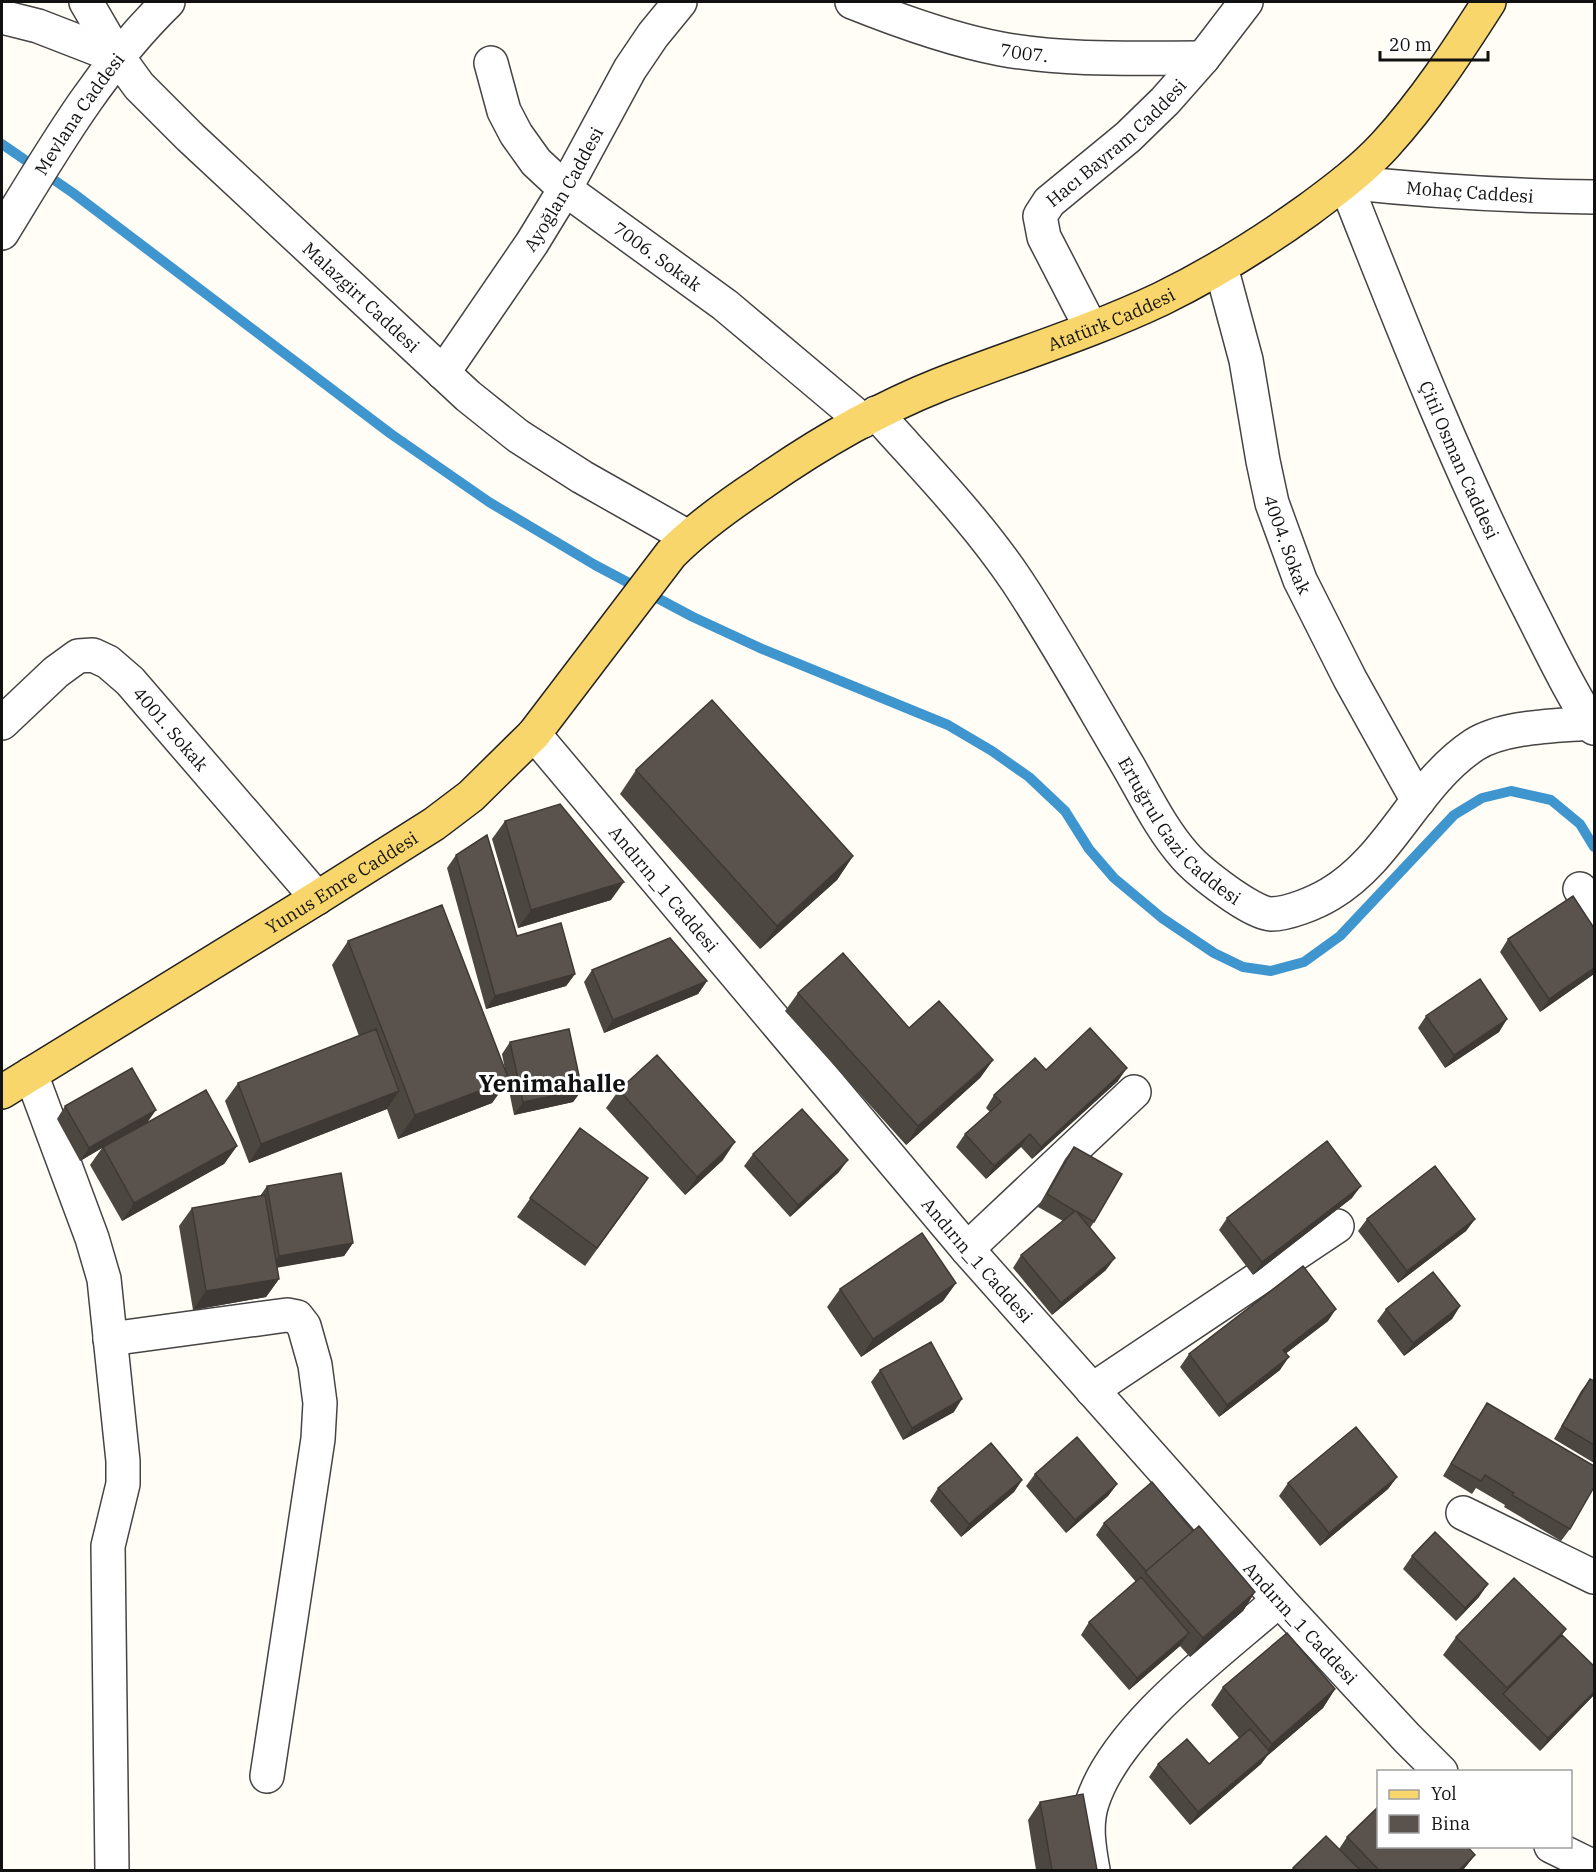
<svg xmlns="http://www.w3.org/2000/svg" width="1596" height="1872" font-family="'IBM Plex Serif',serif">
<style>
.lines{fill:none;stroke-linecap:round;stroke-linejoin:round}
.stream{stroke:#3f96cf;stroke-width:10}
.minor-casing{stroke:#444;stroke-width:36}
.major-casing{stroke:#222;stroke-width:36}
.minor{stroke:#fff;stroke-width:33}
.major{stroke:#f9d66b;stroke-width:33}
.wall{fill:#4d4742}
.shaded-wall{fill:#3f3936}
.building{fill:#5a524d;stroke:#3f3936;stroke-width:1.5}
.labels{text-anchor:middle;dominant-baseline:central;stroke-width:6;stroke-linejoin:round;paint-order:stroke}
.street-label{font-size:18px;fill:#111;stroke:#fff}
.district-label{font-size:24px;font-weight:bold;fill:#111;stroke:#fff}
</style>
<rect width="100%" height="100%" fill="#fffdf5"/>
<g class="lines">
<path class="stream" d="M2,144L73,193L391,434L489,502L595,565L693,617L760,648L948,725L992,751L1029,777L1065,811L1089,849L1114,878L1162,918L1214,953L1243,967L1271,971L1304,962L1340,936L1454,815L1482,798L1511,791L1551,800L1580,824L1594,847"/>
<defs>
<g id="minor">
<path id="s1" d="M86,2L118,57L139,86L190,137L468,396L518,436L582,477L688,537"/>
<path id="s2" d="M852,2C897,20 953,40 1001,49C1068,61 1136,58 1203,58"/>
<path d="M2,17L38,26L118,57"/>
<path id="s3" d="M491,63L504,111L516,134L536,162L565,189L725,305L863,421"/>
<path id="s4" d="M1594,197C1511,196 1428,191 1345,182C1402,326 1458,470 1529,608C1549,647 1570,692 1594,728"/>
<path id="s5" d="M2,233C51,153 100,68 168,2"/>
<path id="s6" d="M1221,267L1246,360L1263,461L1272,503L1300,580L1350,679L1418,801"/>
<path id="s7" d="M1091,328L1044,237L1040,216L1049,202L1128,137L1165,101L1203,58L1246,2"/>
<path id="s8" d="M443,373L532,243L565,189L630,69L653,35L680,2"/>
<path id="s9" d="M876,413C924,467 976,520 1017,581C1056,640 1091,703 1127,764C1145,795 1161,829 1185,856C1199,872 1251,913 1271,914C1288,914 1315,903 1330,894C1391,858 1415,784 1474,745C1504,726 1556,726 1591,723"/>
<path id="s10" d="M2,723L56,672L78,656L93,655L108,662L130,681L317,898"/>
<path id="s11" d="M534,734L967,1249L1279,1600L1407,1738L1441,1772"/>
<path d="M1580,889L1594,911"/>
<path d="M31,1074L92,1238L104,1279L123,1461V1484L108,1546L112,1870"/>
<path d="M967,1249L1134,1092"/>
<path d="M110,1339L287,1315L297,1317L304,1326L315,1365L320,1403L318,1439L267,1776"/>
<path d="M1092,1390L1337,1226"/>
<path d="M1463,1513L1594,1577"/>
<path d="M1551,1846L1594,1867"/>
<path d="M1093,1870C1089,1848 1085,1825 1092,1803C1116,1727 1220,1652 1279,1600"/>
</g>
<g id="major">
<path id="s12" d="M2,1092L317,898L434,824L471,796L534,734L671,554C699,526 730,504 762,483C818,444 876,410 939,385C1013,356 1089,333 1161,299C1212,274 1262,243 1308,210C1335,190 1362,170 1385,145C1425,101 1457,52 1489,2"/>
</g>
</defs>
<use href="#minor" class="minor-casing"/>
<use href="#major" class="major-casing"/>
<use href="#minor" class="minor"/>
<use href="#major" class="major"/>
</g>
<path class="wall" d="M636,770L853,856L837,880L760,949L620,794Z
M505,821L611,900L518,928L492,839Z
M456,855L517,936L575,974L566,986L486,1009L447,868Z
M1508,939L1594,974L1540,1012L1500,952Z
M348,941L505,1070L502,1054L510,1042L582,1090L573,1102L514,1115L507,1081L492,1103L398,1139L387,1109L249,1163L225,1101L238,1083L359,1036L332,965Z
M592,970L707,981L698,994L604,1033L584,982Z
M798,993L993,1060L980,1078L906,1145L785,1011Z
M1426,1016L1507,1019L1499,1032L1445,1068L1418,1028Z
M1046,1070L1118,1081L1032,1159L1021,1147L986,1179L956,1147L965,1134L990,1112L986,1108L994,1095Z
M619,1090L723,1160L685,1195L606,1108Z
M65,1106L148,1122L237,1146L224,1164L122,1221L90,1165L102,1148L80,1161L57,1119Z
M580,1128L635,1197L585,1266L517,1217Z
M1074,1147L1094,1222L1090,1228L1106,1270L1052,1315L1013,1268L1021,1255L1063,1221L1038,1207L1065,1159Z
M753,1154L839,1172L790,1217L744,1166Z
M267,1186L353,1243L344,1256L277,1267L279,1279L266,1297L193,1310L179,1226L192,1208L260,1196Z
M1352,1198L1253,1275L1219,1230L1227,1218Z
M1367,1219H1475L1466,1231L1398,1283L1358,1231Z
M956,1283L943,1301L861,1357L827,1307L840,1289Z
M1460,1306L1452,1319L1404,1356L1377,1321L1386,1309Z
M1328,1321L1286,1353L1280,1370L1219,1417L1180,1367L1189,1354Z
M880,1370L954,1412L903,1440L871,1382Z
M1590,1379L1594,1381V1463L1554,1439L1581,1391Z
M1487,1403L1570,1529L1561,1541L1504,1507L1505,1505L1476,1488L1472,1494L1443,1476L1479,1415Z
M1035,1474L1117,1484L1108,1496L1066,1533L1026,1486Z
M1397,1477L1388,1489L1320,1546L1279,1496L1288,1483Z
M1022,1480L1014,1492L961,1537L930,1501L938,1488Z
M1104,1523L1193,1531L1255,1592L1243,1611L1190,1657L1180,1646L1129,1690L1081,1635L1089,1622L1136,1582L1096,1535Z
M1412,1556L1479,1597L1456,1621L1403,1569Z
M1566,1629L1562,1635L1594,1666V1695L1540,1751L1443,1655L1456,1637Z
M1223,1687L1335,1689L1323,1708L1267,1756L1261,1764L1190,1825L1149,1777L1158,1764H1209L1239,1738L1211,1705Z
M1040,1802L1097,1870H1036L1028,1820Z
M1347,1837L1475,1855L1463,1870H1291L1293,1868L1339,1849Z"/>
<path class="shaded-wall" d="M853,856L837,880L760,949L777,926Z
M624,882L611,900L518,928L531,910Z
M1594,968V974L1540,1012L1549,999Z
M575,974L566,986L486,1009L495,996Z
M707,981L698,994L604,1033L613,1020Z
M1507,1019L1499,1032L1445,1068L1454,1055Z
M993,1060L980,1078L906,1145L918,1126Z
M1127,1068L1118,1081L1032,1159L1041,1147Z
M509,1080L492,1103L398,1139L415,1115Z
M582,1090L573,1102L514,1115L523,1102Z
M399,1091L387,1109L249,1163L261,1144Z
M156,1110L147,1123L103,1147L102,1148L80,1161L89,1148Z
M1030,1134L1021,1147L986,1179L994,1166Z
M735,1142L723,1160L685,1195L697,1177Z
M237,1146L224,1164L122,1221L134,1203Z
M848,1160L839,1172L790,1217L798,1205Z
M1361,1186L1352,1198L1253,1275L1262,1262Z
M1475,1219L1466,1231L1398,1283L1407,1271Z
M353,1243L344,1256L270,1269L279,1256Z
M1115,1258L1106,1270L1052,1315L1061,1303Z
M279,1279L266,1297L193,1310L206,1291Z
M956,1283L943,1301L861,1357L873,1339Z
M1460,1306L1452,1319L1404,1356L1413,1343Z
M1336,1309L1328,1321L1275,1362L1283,1350Z
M1289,1357L1280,1370L1219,1417L1227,1405Z
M962,1399L954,1412L903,1440L912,1428Z
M1397,1477L1388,1489L1320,1546L1329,1533Z
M1022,1480L1014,1492L961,1537L969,1524Z
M1117,1484L1108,1496L1066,1533L1075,1520Z
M1488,1584L1479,1597L1456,1621L1465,1608Z
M1255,1592L1243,1611L1190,1657L1203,1638Z
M1566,1629L1553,1647L1503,1694L1507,1688Z
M1189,1633L1180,1646L1129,1690L1137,1678Z
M1335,1689L1323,1708L1267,1756L1261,1764L1190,1825L1198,1812L1262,1758L1272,1744Z
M1594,1692V1695L1540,1751L1548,1738Z
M1475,1855L1463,1870H1459Z"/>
<path class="building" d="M712,700L853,856L777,926L636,770Z
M560,804L624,882L531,910L505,821Z
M487,835L517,936L561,923L575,974L495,996L456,855Z
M1573,896L1594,928V968L1549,999L1508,939Z
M442,905L509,1080L415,1115L348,941Z
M670,938L707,981L613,1020L592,970Z
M843,953L909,1028L939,1001L993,1060L918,1126L798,993Z
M1480,979L1507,1019L1454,1055L1426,1016Z
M1090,1028L1127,1068L1041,1147L1030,1134L994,1166L965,1134L1001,1102L994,1095L1035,1058L1046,1070Z
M376,1029L399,1091L261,1144L238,1083Z
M569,1029L582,1090L523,1102L510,1042Z
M657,1055L735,1142L697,1177L619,1090Z
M132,1068L156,1110L89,1148L65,1106Z
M206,1090L237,1146L134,1203L103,1147Z
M802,1109L848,1160L798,1205L753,1154Z
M580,1128L648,1178L597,1248L530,1198Z
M1327,1141L1361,1186L1262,1262L1227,1218Z
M1074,1147L1122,1174L1094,1222L1076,1211L1115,1258L1061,1303L1021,1255L1075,1211L1047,1194Z
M1435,1166L1475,1219L1407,1271L1367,1219Z
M341,1173L353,1243L279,1256L267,1186Z
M265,1195L279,1279L206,1291L192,1208Z
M922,1233L956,1283L873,1339L840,1289Z
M1303,1266L1336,1309L1283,1350L1289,1357L1227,1405L1189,1354Z
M1433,1272L1460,1306L1413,1343L1386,1309Z
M931,1342L962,1399L912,1428L880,1370Z
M1590,1379L1594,1381V1445L1562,1426Z
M1487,1403L1594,1466V1487L1570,1529L1512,1495L1514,1493L1485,1475L1481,1481L1451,1464Z
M1356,1427L1397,1477L1329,1533L1288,1483Z
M1077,1437L1117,1484L1075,1520L1035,1474Z
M991,1443L1022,1480L969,1524L938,1488Z
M1152,1482L1193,1531L1146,1571L1104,1523Z
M1199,1526L1255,1592L1203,1638L1145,1572Z
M1435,1532L1488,1584L1465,1608L1412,1556Z
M1141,1577L1189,1633L1137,1678L1089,1622Z
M1514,1578L1566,1629L1507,1688L1456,1637Z
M1287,1633L1335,1689L1272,1744L1223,1687Z
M1562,1635L1594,1666V1692L1548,1738L1503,1694Z
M1250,1729L1270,1752L1198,1812L1158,1764L1187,1739L1209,1764Z
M1083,1794L1097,1870H1052L1040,1802Z
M1378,1807V1846H1467L1475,1855L1459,1870H1379L1347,1837Z
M1326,1836L1360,1870H1296L1293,1868Z"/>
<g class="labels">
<g class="street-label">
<text stroke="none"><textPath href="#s2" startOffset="180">7007.</textPath></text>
<text stroke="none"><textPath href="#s5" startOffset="142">Mevlana Caddesi</textPath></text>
<text stroke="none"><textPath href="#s7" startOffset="230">Hacı Bayram Caddesi</textPath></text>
<text stroke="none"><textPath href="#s8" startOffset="220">Ayoğlan Caddesi</textPath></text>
<text transform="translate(1470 192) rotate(4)">Mohaç Caddesi</text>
<text stroke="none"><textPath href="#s3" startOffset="264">7006. Sokak</textPath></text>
<text stroke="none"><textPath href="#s1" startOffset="406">Malazgirt Caddesi</textPath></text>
<text stroke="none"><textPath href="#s12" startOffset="1372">Atatürk Caddesi</textPath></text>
<text stroke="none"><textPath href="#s4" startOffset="550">Çitil Osman Caddesi</textPath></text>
<text stroke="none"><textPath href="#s6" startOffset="286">4004. Sokak</textPath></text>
<text stroke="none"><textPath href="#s10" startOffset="225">4001. Sokak</textPath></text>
<text stroke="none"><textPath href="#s9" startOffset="519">Ertuğrul Gazi Caddesi</textPath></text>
<text stroke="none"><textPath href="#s12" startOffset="399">Yunus Emre Caddesi</textPath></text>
<text stroke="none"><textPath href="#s11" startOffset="202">Andırın_1 Caddesi</textPath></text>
<text stroke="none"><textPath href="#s11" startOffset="688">Andırın_1 Caddesi</textPath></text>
<text stroke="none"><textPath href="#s11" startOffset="1174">Andırın_1 Caddesi</textPath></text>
</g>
<g class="district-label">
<text x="552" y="1083">Yenimahalle</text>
</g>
</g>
<rect width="1596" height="1872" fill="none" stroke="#111111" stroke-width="6"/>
<rect x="1377" y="1770" width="195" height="78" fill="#ffffff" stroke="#a0a0a0" stroke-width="1.5"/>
<rect x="1389" y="1790" width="30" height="9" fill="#f9d66b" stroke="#a0a0a0" stroke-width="1.5"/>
<text x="1431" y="1800" font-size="18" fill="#111111">Yol</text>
<rect x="1389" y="1815" width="30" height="18" fill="#5a524d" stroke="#a0a0a0" stroke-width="1.5"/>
<text x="1431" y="1830" font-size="18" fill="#111111">Bina</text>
<path d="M1380 51v9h108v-9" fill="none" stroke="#111111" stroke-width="3"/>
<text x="1389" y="51" font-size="18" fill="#111111" stroke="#ffffff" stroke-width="4.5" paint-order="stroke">20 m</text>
</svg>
